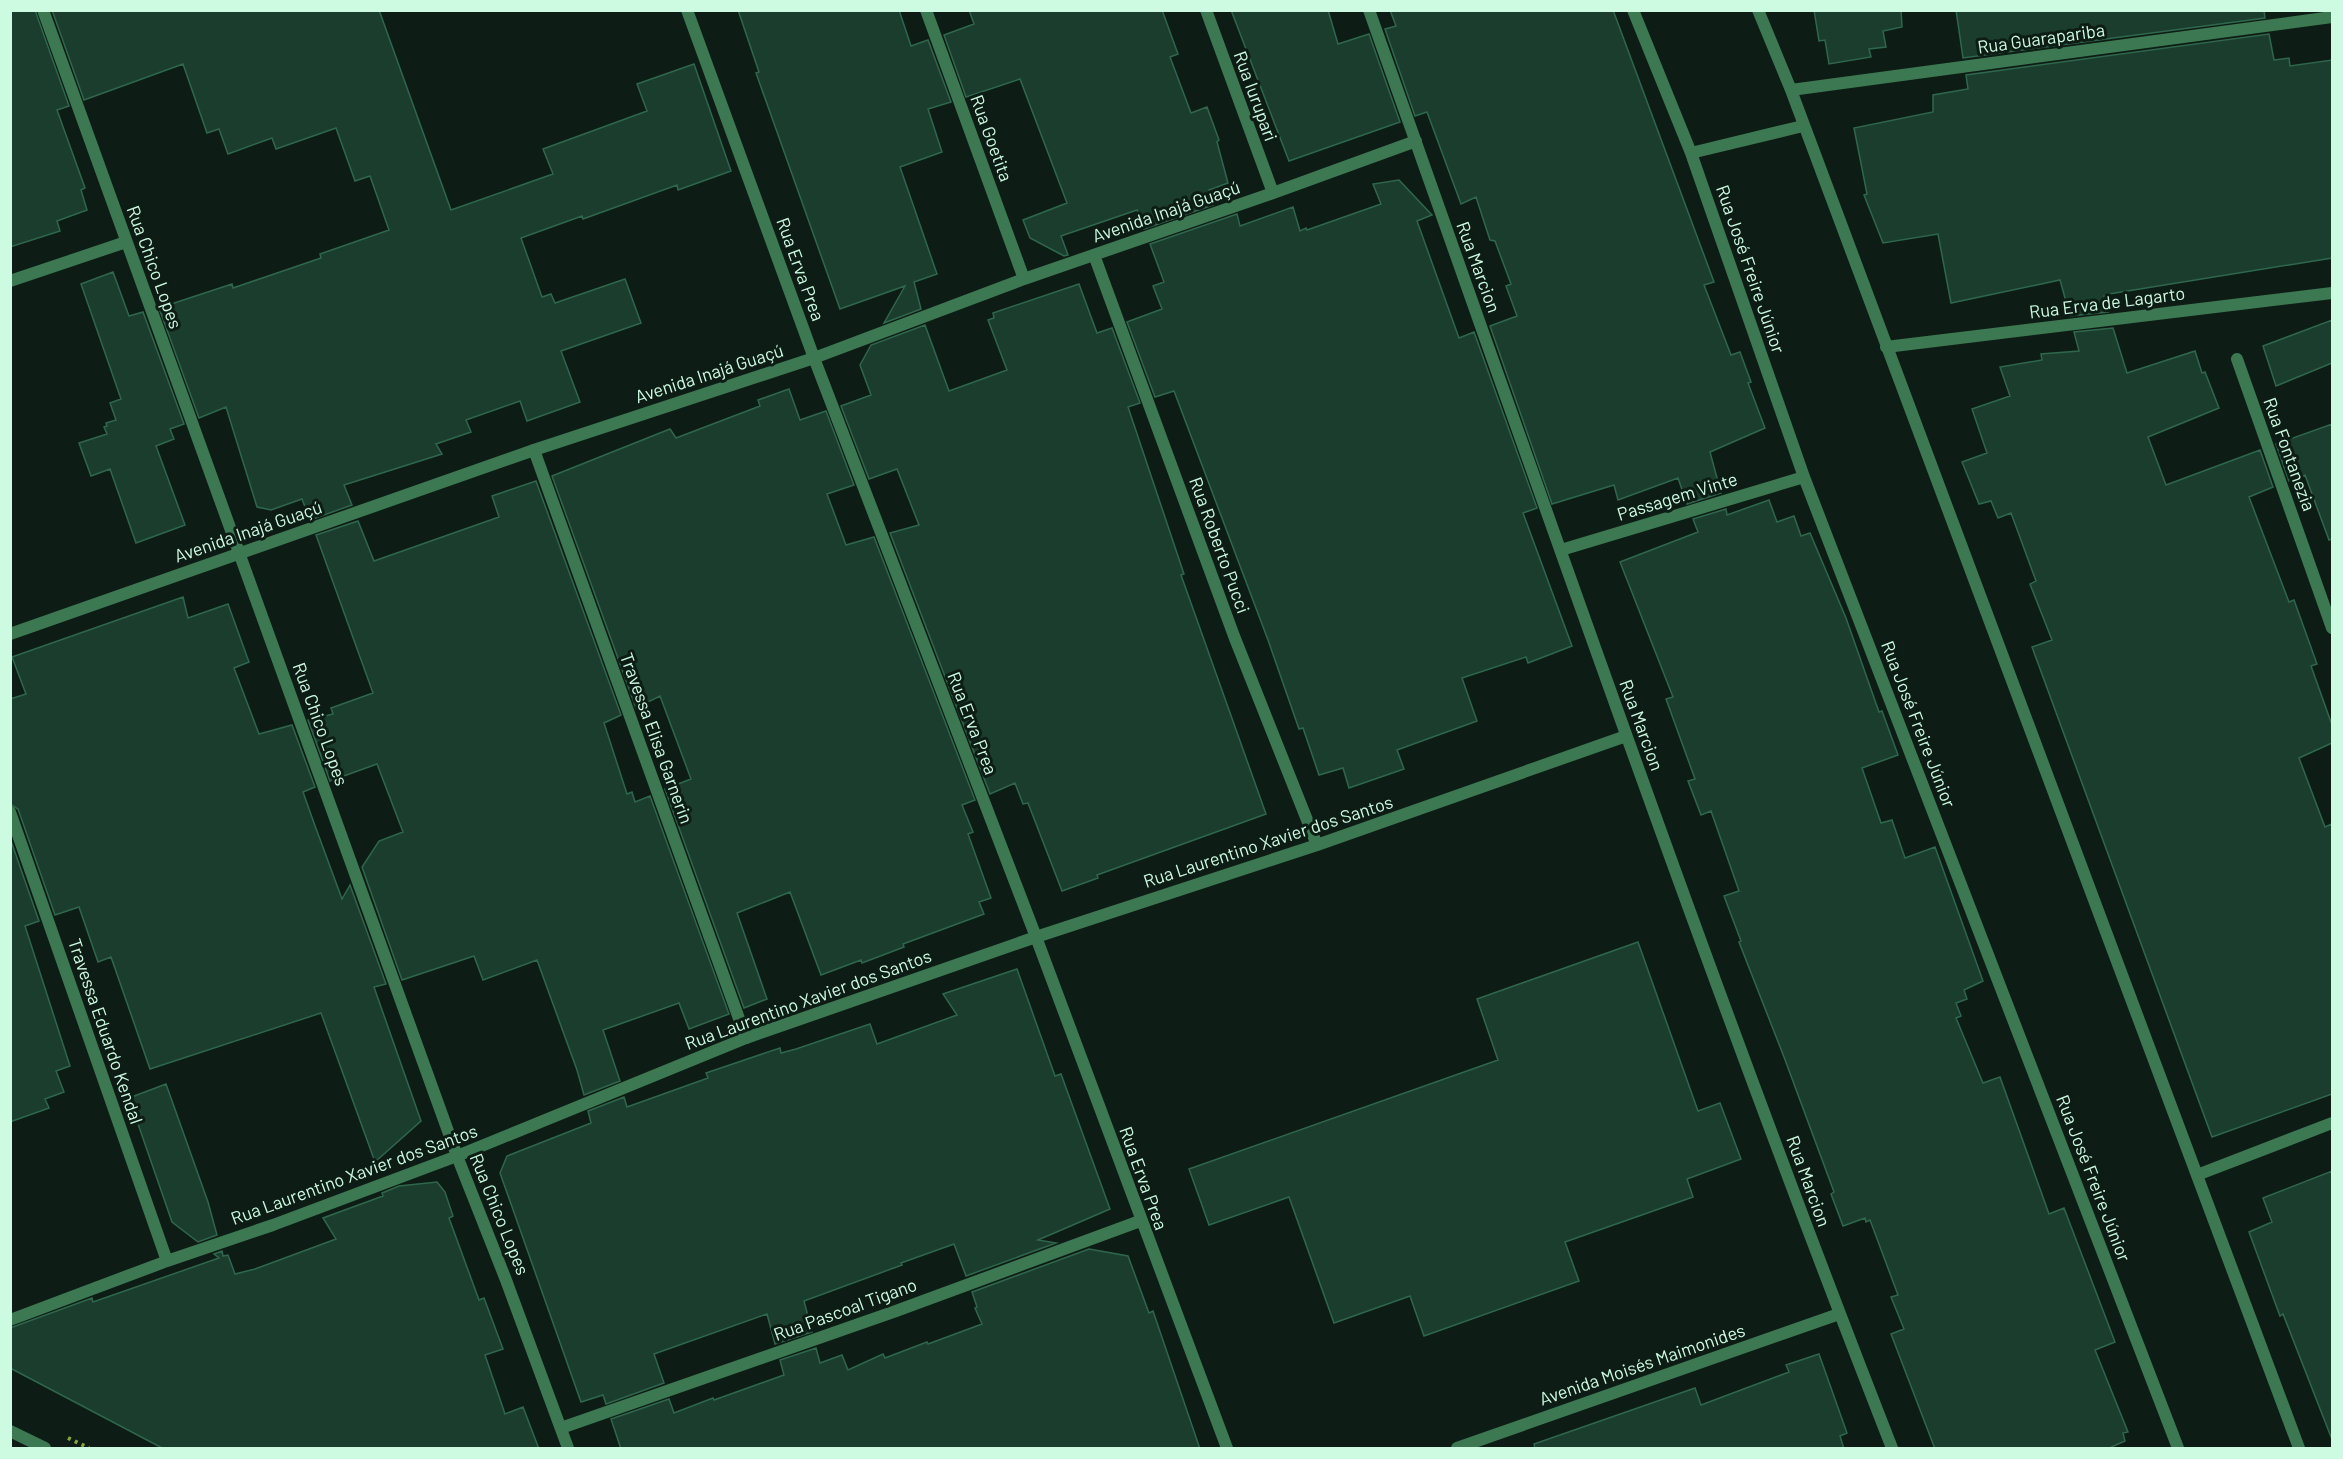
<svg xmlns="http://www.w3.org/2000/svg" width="2343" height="1459" font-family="Barlow,sans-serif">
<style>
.building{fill:#1b3d2d;stroke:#2f674d;stroke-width:1.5}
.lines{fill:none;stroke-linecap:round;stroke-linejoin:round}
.path{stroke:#88a736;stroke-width:4;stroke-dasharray:3 4.5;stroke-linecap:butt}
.service{stroke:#3c7952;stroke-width:12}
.minor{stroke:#3c7952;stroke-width:12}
.tertiary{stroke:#3c7952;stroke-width:12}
.labels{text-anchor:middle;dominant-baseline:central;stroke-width:6;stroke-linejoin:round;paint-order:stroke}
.street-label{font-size:18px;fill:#cdfbe2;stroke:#0d1d15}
</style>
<rect width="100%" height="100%" fill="#0d1d15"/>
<path class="building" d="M10,10H35L69,106L57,110L85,188L81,190L87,210L57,221L60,231L10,247Z
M52,10H379L451,210L553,174L543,149L647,111L637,84L694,64L731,171L678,190L677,185L583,219L582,216L521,238L542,297L551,294L555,303L625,279L641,323L561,351L580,402L527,421L520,401L466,420L471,432L436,444L442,454L344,485L352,505L310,520L302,499L271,510L257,507L226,407L199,418L159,308L232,284L233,288L321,258L320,254L389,230L370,176L355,181L336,128L276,149L272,138L228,154L219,129L207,133L183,64L84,100Z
M738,10H899L911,46L928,40L951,102L928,109L942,152L900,167L937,274L914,282L921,309L884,323L905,286L840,309L756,73L759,72Z
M969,10H1162L1178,54L1170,57L1191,113L1207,107L1219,140L1217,142L1228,183L1209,190L1213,205L1144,229L1137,210L1061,236L1068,255L1064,256L1030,238L1023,220L1067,203L1020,79L966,97L944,35L974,24Z
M1231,10H1328L1338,44L1369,34L1400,122L1289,161Z
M1390,10H1613L1714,282L1704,285L1731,355L1740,352L1751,382L1748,383L1765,428L1710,452L1721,493L1687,504L1678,478L1618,500L1614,485L1552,504L1490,326L1517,316L1506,286L1511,284L1495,241L1490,240L1476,197L1461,204L1427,112L1415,116L1385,29L1396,26Z
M1814,10H1901L1902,27L1883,31L1886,47L1869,49L1871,57L1829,64L1825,40L1819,41Z
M1956,10H2264L2265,18L1963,58Z
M2269,34L2274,60L2289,58L2290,66L2332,60V258L2109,294L2104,296L2108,312L2070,316L2060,280L1951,303L1938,234L1883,243L1864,195L1867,194L1854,128L1933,112V95L1968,89L1966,75Z
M1399,180L1432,215L1417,221L1459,338L1474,332L1537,508L1523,513L1572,646L1528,663L1526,657L1462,678L1477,721L1397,750L1404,769L1349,788L1343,768L1319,775L1303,728L1299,729L1268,640L1174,391L1155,397L1127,322L1162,309L1153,286L1164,282L1150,244L1237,214L1240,226L1293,207L1300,231L1306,228L1307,230L1381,204L1373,184Z
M113,272L129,316L143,312L184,424L170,429L174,439L156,446L185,525L136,543L110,469L91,476L79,443L107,434L104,427L107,426L106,423L116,420L110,403L121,399L81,284Z
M1079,284L1097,333L1112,328L1140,403L1128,407L1184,574L1181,575L1266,814L1097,875L1098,878L1062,891L1028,803L1023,804L1015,783L990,794L890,533L919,525L897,469L869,479L841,406L871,395L860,365L871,345L925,325L949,391L1007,370L988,320L994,318L993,313Z
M2332,320V363L2276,386L2263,346Z
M2113,328L2127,373L2195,351L2202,373L2205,372L2219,408L2148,437L2166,485L2260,450L2273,487L2249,497L2289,602L2294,600L2317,664L2311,666L2332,725V743L2299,758L2325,827L2332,824V1094L2212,1137L2032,647L2052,640L2030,584L2036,581L2011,513L1998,518L1991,501L1979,504L1962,462L1987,453L1972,409L2010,396L2000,367L2042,360L2041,354L2079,351L2074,332Z
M789,389L800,420L826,411L854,485L827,494L846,545L874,537L975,800L962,805L973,832L968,834L991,898L979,902L984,914L903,944L904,947L862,963L861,960L821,975L790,892L737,913L767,999L744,1008L665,789L691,779L660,696L636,708L552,476L670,429L676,438L760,406L758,400Z
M2332,424V539L2329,540L2305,475L2289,481L2276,444Z
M536,481L621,715L604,723L627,794L632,792L635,802L650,796L729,1014L689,1029L679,1003L603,1030L620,1081L584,1095L577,1070L537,960L483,980L474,956L402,980L362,867L379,841L403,832L377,764L330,781L308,720L333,714L331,708L373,693L316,535L358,521L374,561L499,517L492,496Z
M1769,500L1777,522L1794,516L1801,536L1810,533L1846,618L1879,712L1882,711L1898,755L1862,768L1881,823L1892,820L1905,858L1935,847L1983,981L1964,990L1967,999L1956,1003L1961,1016L1956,1018L1983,1083L2000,1077L2049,1214L2064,1208L2115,1342L2095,1350L2128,1432L2123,1433L2125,1441L2107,1449H1935L1891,1334L1904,1329L1891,1297L1898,1295L1870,1220L1866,1222L1865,1218L1843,1226L1831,1194L1834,1192L1784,1057L1739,942L1741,941L1724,896L1739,891L1711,811L1701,815L1688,781L1695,779L1666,699L1673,697L1620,562L1698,532L1693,519L1726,509L1727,515Z
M183,597L188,618L228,604L249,662L234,668L259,734L292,725L315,787L303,792L314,823L342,899L350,885L386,984L374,987L421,1121L375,1162L321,1013L150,1069L111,957L98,962L79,907L55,915L18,809L10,804V699L26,694L12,657Z
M10,838L39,921L25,926L70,1066L56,1071L64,1092L45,1099L49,1108L10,1122Z
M1638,942L1698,1111L1720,1103L1741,1159L1687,1179L1693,1197L1565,1242L1579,1281L1424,1336L1410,1296L1334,1323L1289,1197L1209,1225L1189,1169L1498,1060L1477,999Z
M1017,969L1055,1076L1061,1074L1110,1209L1038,1240L1056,1243L966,1276L954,1244L901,1263L902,1265L804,1301L812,1332L775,1344L767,1314L654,1354L664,1383L606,1404L603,1395L581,1402L500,1173L507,1156L591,1123L588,1111L624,1097L627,1107L708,1078L706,1073L780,1048L781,1053L796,1049L870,1024L877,1044L957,1015L943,994Z
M166,1084L208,1202L217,1235L198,1242L172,1222L129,1098Z
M2332,1171V1436L2331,1437L2283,1314L2280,1316L2249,1232L2272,1222L2263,1198Z
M437,1182L445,1192L453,1216L449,1218L479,1300L484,1298L503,1349L485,1355L505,1414L523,1407L539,1449H164L10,1368V1328L92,1298L93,1302L219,1258L214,1254L222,1251L223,1256L228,1255L235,1274L255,1269L336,1239L323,1218L383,1196L382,1193L399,1186Z
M1089,1249L1128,1256L1149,1313L1153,1311L1200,1449H621L611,1419L669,1399L674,1413L713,1398L714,1400L784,1375L780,1360L816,1348L820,1363L842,1355L848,1370L883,1354L885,1358L927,1342L928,1344L982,1324L975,1308L977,1307L972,1292Z
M1819,1354L1847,1433L1840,1436L1844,1449H1535L1534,1444L1695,1388L1701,1405L1789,1372L1786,1365Z"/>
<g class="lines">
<path class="path" d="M68,1438L89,1448"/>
<path class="service" d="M534,450L746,1038"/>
<path class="minor" d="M43,10L457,1156L506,1280L568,1448
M687,10L814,358L1036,937L1227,1448
M926,10L1024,279
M1206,10L1273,193
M1369,10C1540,491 1706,973 1892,1448
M1633,10L1691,153L1804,477L2178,1448
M1758,10L1791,90L2299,1448
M1791,90L2332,17
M1691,153L1803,126
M1094,255L1234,636L1317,845
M10,281L126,242
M1886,347L2332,293
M2237,359L2332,628
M1561,550L1804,477
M10,634L534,450L814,358L1024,279L1273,193L1416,141
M10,812L167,1261
M2197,1175L2332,1123
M10,1320L167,1261L273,1225L457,1156L746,1038L1036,937L1317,845L1626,736
M561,1428L896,1311L1140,1221
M1457,1448L1839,1314"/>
<path class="tertiary" d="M10,1431L45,1448"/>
</g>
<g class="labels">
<g class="street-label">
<text transform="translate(2041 38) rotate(-8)">Rua Guarapariba</text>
<text transform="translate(1256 96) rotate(70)">Rua Iurupari</text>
<text transform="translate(992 138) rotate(70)">Rua Goetita</text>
<text transform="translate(1166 211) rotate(-19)">Avenida Inajá Guaçú</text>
<text transform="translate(155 267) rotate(70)">Rua Chico Lopes</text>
<text transform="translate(1479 267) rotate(70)">Rua Marcion</text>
<text transform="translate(801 269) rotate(70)">Rua Erva Prea</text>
<text transform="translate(1751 269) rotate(71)">Rua José Freire Júnior</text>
<text transform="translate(2107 302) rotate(-7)">Rua Erva de Lagarto</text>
<text transform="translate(709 373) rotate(-18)">Avenida Inajá Guaçú</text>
<text transform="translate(2290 454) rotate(70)">Rua Fontanezia</text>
<text transform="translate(1677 496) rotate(-17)">Passagem Vinte</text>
<text transform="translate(248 531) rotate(-19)">Avenida Inajá Guaçú</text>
<text transform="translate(1220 545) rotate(70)">Rua Roberto Pucci</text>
<text transform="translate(973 723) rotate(69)">Rua Erva Prea</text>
<text transform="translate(321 724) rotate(70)">Rua Chico Lopes</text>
<text transform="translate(1919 724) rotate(69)">Rua José Freire Júnior</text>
<text transform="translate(1642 725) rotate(70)">Rua Marcion</text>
<text transform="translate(657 738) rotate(70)">Travessa Elisa Garnerin</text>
<text transform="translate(1268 841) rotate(-18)">Rua Laurentino Xavier dos Santos</text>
<text transform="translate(808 999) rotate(-20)">Rua Laurentino Xavier dos Santos</text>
<text transform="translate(106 1031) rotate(71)">Travessa Eduardo Kendal</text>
<text transform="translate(354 1174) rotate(-20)">Rua Laurentino Xavier dos Santos</text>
<text transform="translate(1144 1178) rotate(70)">Rua Erva Prea</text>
<text transform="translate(2094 1178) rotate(69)">Rua José Freire Júnior</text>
<text transform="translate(1809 1181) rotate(70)">Rua Marcion</text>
<text transform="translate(500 1214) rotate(68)">Rua Chico Lopes</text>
<text transform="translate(845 1309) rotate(-20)">Rua Pascoal Tigano</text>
<text transform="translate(1642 1364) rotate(-19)">Avenida Moisés Maimonides</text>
</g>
</g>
<rect width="2343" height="1459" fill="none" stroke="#cdfbe2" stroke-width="24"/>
</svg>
